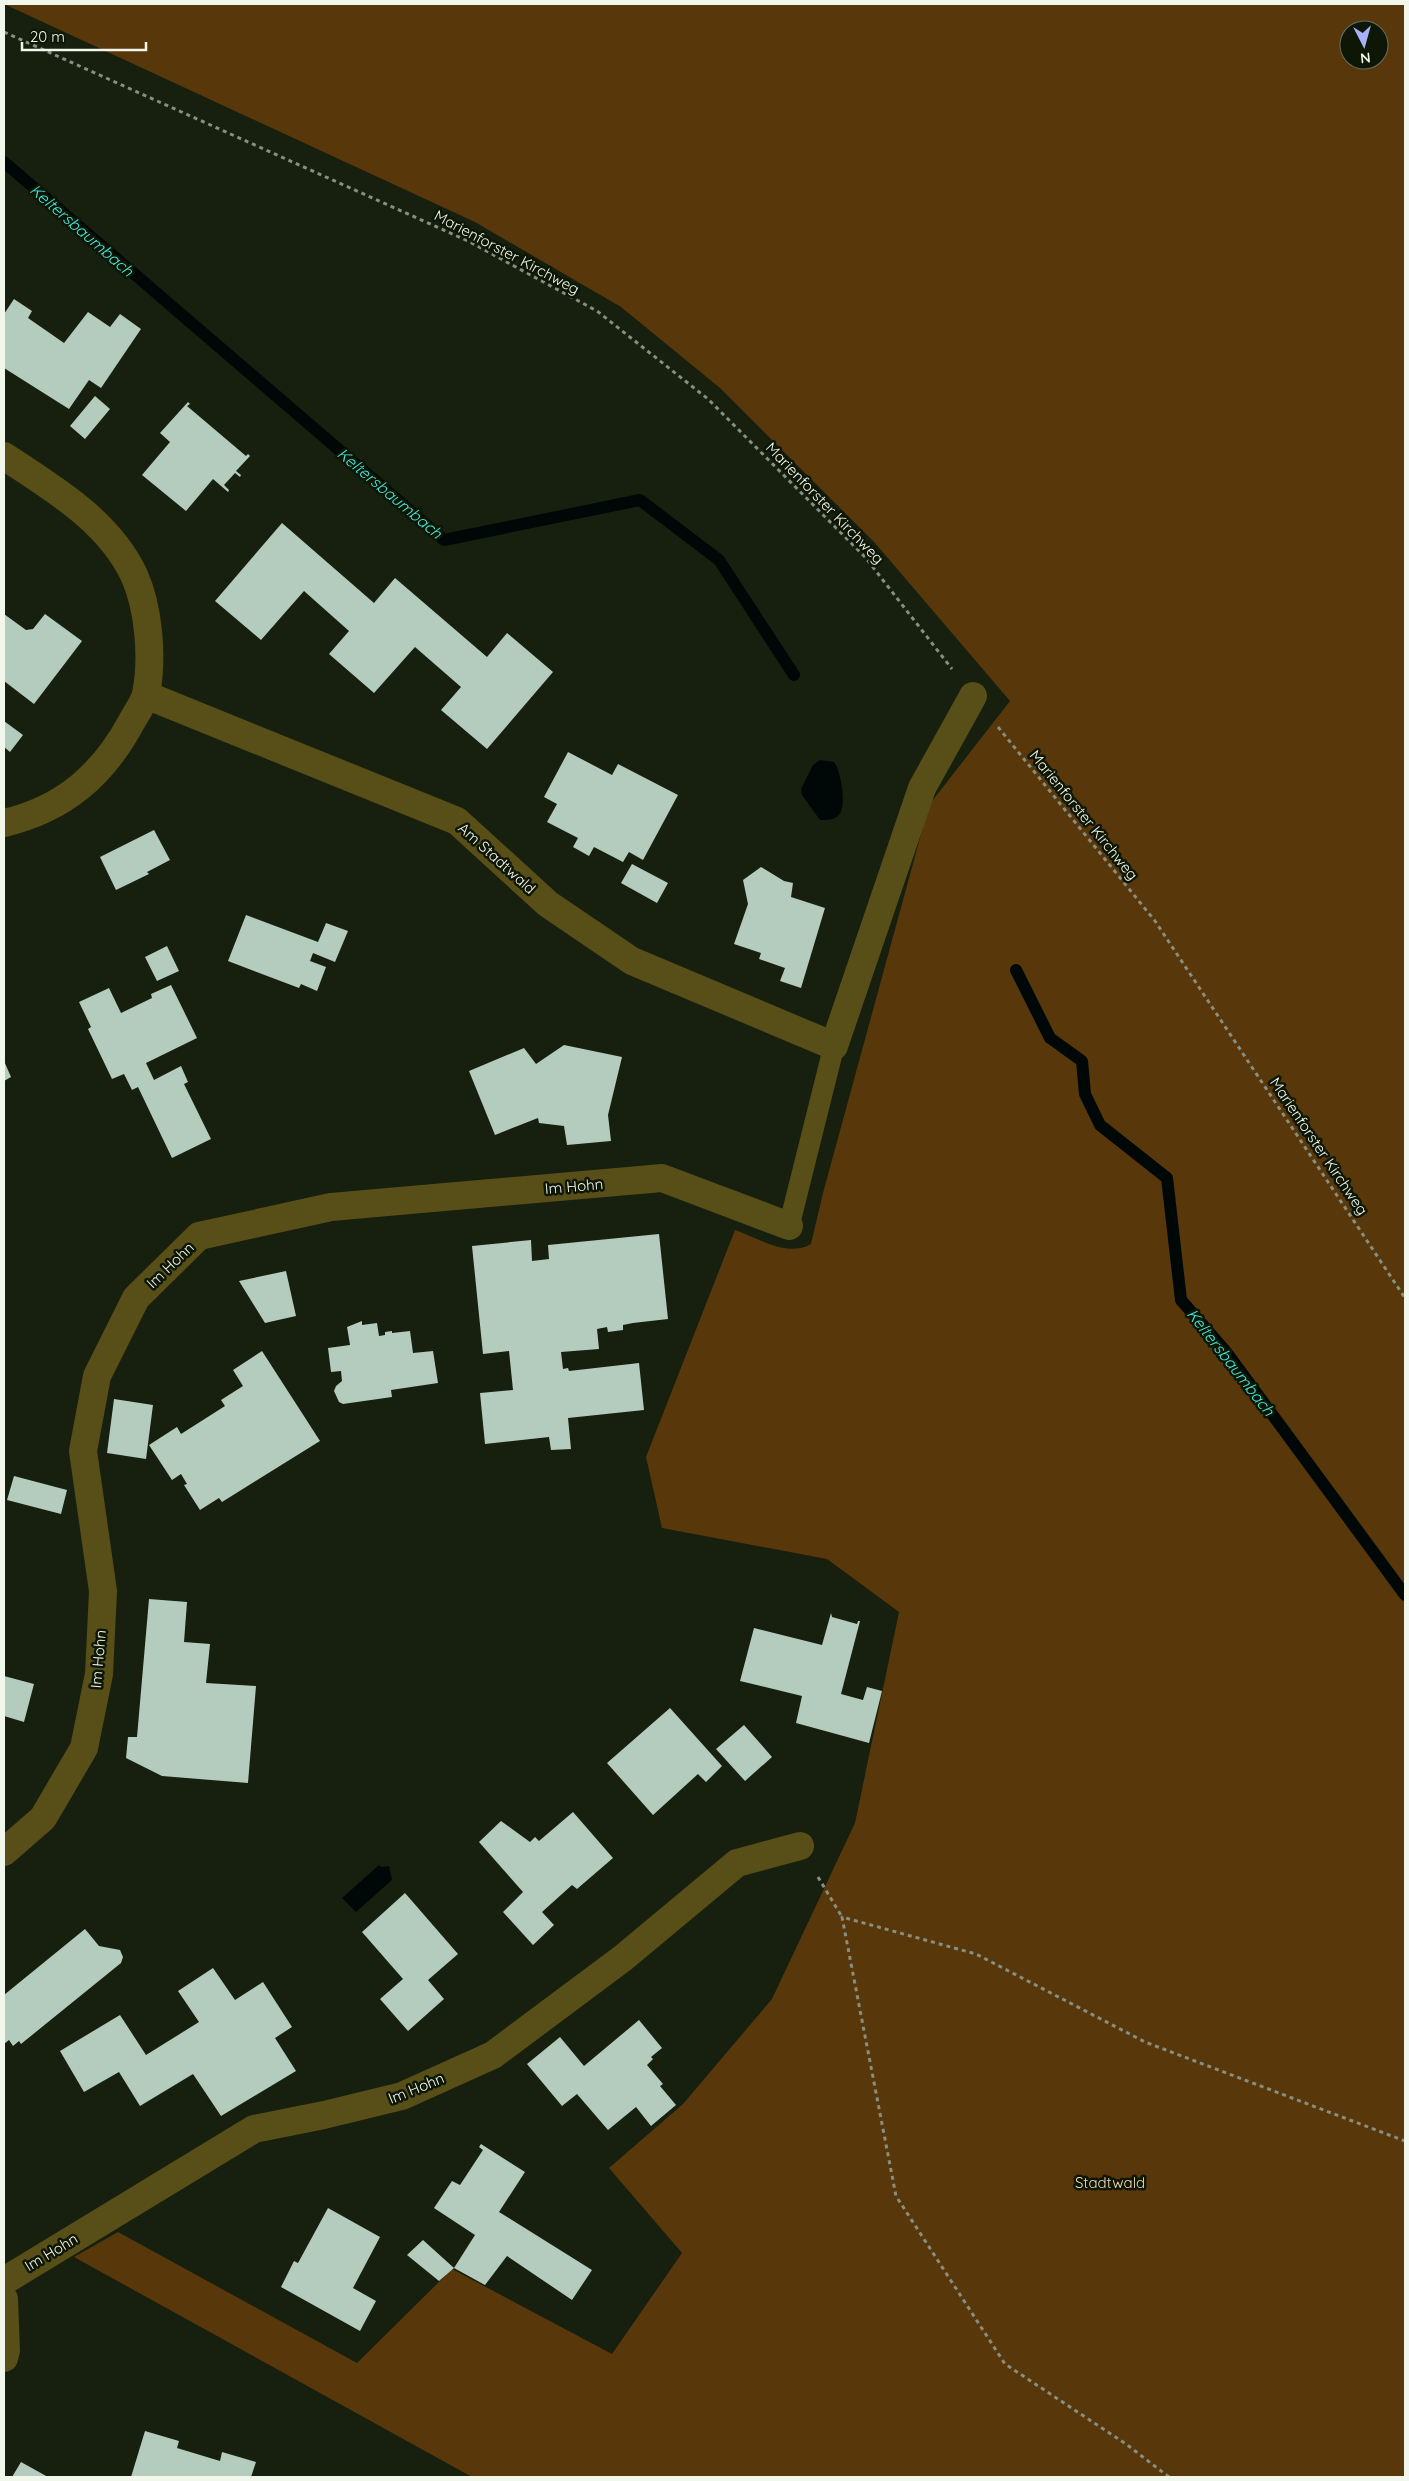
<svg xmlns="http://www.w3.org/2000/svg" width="1409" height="2481" font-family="Quicksand,sans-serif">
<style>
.green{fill:#58370b;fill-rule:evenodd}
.water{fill:#000807}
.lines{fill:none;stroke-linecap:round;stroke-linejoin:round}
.stream{stroke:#000807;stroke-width:12}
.building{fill:#b4ccbd}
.path{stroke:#888e80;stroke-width:3;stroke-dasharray:4 4;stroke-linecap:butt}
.service{stroke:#584e17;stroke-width:21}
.minor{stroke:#584e17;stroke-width:28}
.labels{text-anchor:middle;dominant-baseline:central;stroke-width:5;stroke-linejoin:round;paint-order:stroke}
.street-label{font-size:15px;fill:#f2f7ec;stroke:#0e1606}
.park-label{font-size:15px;fill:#f5d7b7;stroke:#0e1606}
.water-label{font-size:16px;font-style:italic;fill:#40e9de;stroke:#0e1606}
</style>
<rect width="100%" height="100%" fill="#171f0e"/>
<path class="green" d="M4,4H1405V2477H472L74,2257L118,2232L357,2363L452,2269L612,2354L682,2253L609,2168L683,2104L772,1999L855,1823L899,1612L827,1559L662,1528L646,1457L735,1230C758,1238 788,1258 811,1244L823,1193L929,805L1010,701L875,543L720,388L621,307L475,222ZM1349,30H1379V60H1349Z"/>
<path class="water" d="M820,760L834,762C841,770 847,807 839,815C834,820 827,820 820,820L802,795L801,789L813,765Z
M379,1865L381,1867L389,1866L392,1880L356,1912L342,1898Z"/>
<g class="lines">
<path class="stream" d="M4,162L444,540L640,500L719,560L794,675
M1016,970L1050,1038L1082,1061L1085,1094L1100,1125L1167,1178L1181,1300L1227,1353L1405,1595"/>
</g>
<path class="building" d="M14,299L32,311L28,318L64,343L88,312L110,327L120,314L141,329L101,388L89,380L69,409L4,368V314Z
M95,396L110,409L85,439L70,426Z
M188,402L190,404L187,406L246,456L248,454L250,456L236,471L241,475L240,477L235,473L224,485L229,490L228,492L213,479L186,511L142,475L170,442L160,433Z
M282,523L374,603L395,578L487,657L507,633L553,672L487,749L441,710L461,687L415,647L374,693L329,654L349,631L304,591L261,640L215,601Z
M4,614L26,630L33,629L45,614L82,641L34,704L4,681Z
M4,721L23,735L10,752L4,747Z
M568,752L612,775L618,764L678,795L643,860L629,852L623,862L594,847L589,856L573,847L578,838L547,822L557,804L544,797Z
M154,830L170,860L147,872L149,874L116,890L100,857Z
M632,864L668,883L657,903L621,883Z
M761,867L784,881L793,883L791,897L825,908L801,988L780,981L785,968L759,959L761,953L734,944L748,904L743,880Z
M246,915L318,942L326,923L348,931L335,962L313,953L310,961L326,967L317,991L301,984L299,988L228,961Z
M167,946L179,971L157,981L145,957Z
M171,985L197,1038L146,1063L154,1080L181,1066L188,1082L184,1084L211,1139L172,1158L138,1087L132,1090L124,1074L112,1079L88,1029L91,1027L79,1002L109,988L121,1013L152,998L151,994Z
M564,1045L622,1057L608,1115L611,1141L567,1145L564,1126L539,1123L538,1118L495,1135L469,1071L524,1048L536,1064Z
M4,1061L11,1077L4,1081Z
M659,1234L668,1319L633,1323L623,1325V1330L608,1332L607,1327L597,1329L599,1349L561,1352L563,1369L568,1368L569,1371L639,1363L644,1410L568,1418L571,1449L551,1450L549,1437L485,1444L480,1393L513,1390L509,1351L483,1354L472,1246L531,1240L532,1261L549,1259L548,1245Z
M286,1271L296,1316L265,1323L239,1281Z
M362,1321V1325L377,1323L379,1336L385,1335V1332L392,1331V1333L410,1331L413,1353L433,1351L438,1383L391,1390L392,1397L343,1404L339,1402L334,1391L336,1386L342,1381L341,1371L331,1372L328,1348L350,1345L347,1327Z
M262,1351L320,1441L222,1502L219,1498L200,1510L184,1485L187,1484L181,1474L172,1480L149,1445L177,1427L181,1434L225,1406L221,1400L243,1386L233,1370Z
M114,1399L153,1405L146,1459L107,1453Z
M14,1476L67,1490L61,1514L7,1500Z
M149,1599L187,1602L184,1642L210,1644L206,1683L256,1686L248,1783L162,1776L126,1758L128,1737H137Z
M831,1613L832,1617L857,1624L858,1621H860L841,1694L863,1700L867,1687L882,1691L869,1743L796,1723L802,1696L740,1681L754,1628L822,1645Z
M4,1676L34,1684L24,1722L4,1716Z
M670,1708L722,1766L706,1782L698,1774L653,1815L607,1763Z
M744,1725L772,1757L745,1781L716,1749Z
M573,1812L613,1858L577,1889L572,1885L542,1912L554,1925L533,1945L503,1912L523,1892L479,1842L501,1821L530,1842L535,1837L539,1841Z
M405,1893L458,1954L428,1980L444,1999L408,2031L380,1999L403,1979L362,1932Z
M85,1929L99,1946L120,1950L123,1957L121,1963L21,2044L19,2041L13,2046L9,2040L4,2044V1995Z
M213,1968L235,2000L263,1982L292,2027L275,2038L296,2071L221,2116L193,2074L140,2106L119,2072L84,2092L60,2051L120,2015L146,2055L199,2022L178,1991Z
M639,2020L662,2048L651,2057L653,2059L647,2065L663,2084L660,2086L676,2105L651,2126L636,2107L608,2130L577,2094L562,2106L527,2064L560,2037L584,2066Z
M481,2144L525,2172L499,2212L592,2270L572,2300L507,2256L485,2285L454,2268L475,2235L434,2208L452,2181L460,2185L483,2150L479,2147Z
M328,2208L380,2237L353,2288L376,2301L360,2331L281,2287L294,2261L298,2263Z
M423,2240L454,2268L439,2281L407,2255Z
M145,2431L179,2441L177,2448L220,2461L222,2452L256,2462L251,2477H131Z
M21,2462L48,2477H12Z"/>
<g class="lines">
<path class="path" d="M4,32L468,241L597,311L708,399L865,557L952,669
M998,727L1155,921L1405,1298
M818,1877L842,1917
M1169,2477L1126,2444L1005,2364L896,2196L842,1917L976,1954L1145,2042L1405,2141"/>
<path class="service" d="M789,1226L834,1046"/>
<path class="minor" d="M4,456C52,488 108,520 134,575C149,608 153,658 146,694C144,703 136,713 132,721C103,775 64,809 4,823
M146,695L457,821L548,904L632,961L834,1046L922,788L973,696
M4,1852L43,1818L84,1748L99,1674L103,1591L83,1451L97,1376L136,1298L199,1236L331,1207L662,1178L789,1226
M4,2281L254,2129L324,2115L402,2096L493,2055L623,1958L737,1863L800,1846
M4,2299L6,2350L4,2358"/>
</g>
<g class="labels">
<g class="street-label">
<text transform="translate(507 252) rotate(28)">Marienforster Kirchweg</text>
<text transform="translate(825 503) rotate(46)">Marienforster Kirchweg</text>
<text transform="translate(1084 815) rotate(51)">Marienforster Kirchweg</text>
<text transform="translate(497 858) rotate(42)">Am Stadtwald</text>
<text transform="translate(1319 1146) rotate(56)">Marienforster Kirchweg</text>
<text transform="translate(574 1186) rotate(-5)">Im Hohn</text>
<text transform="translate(170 1265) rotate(-44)">Im Hohn</text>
<text transform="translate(98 1659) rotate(-85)">Im Hohn</text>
<text transform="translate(416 2088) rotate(-22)">Im Hohn</text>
<text transform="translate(51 2252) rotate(-31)">Im Hohn</text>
</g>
<g class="park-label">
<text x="1110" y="2182">Stadtwald</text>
</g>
<g class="water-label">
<text transform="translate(82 230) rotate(41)">Keltersbaumbach</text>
<text transform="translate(390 493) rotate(40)">Keltersbaumbach</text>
<text transform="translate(1231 1362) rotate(52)">Keltersbaumbach</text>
</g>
</g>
<rect width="1409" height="2481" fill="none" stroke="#f2f7ec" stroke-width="10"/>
<g transform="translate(1364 45) rotate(174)"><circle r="24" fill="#0e1606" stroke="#697062"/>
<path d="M0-4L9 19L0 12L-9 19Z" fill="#a7b1fc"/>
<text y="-8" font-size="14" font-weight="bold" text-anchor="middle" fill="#f2f7ec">N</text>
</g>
<path d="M22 42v8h124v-8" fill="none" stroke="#f2f7ec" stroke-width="2.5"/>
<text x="30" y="42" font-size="15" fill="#f2f7ec" stroke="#0e1606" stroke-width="4" paint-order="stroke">20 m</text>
</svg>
